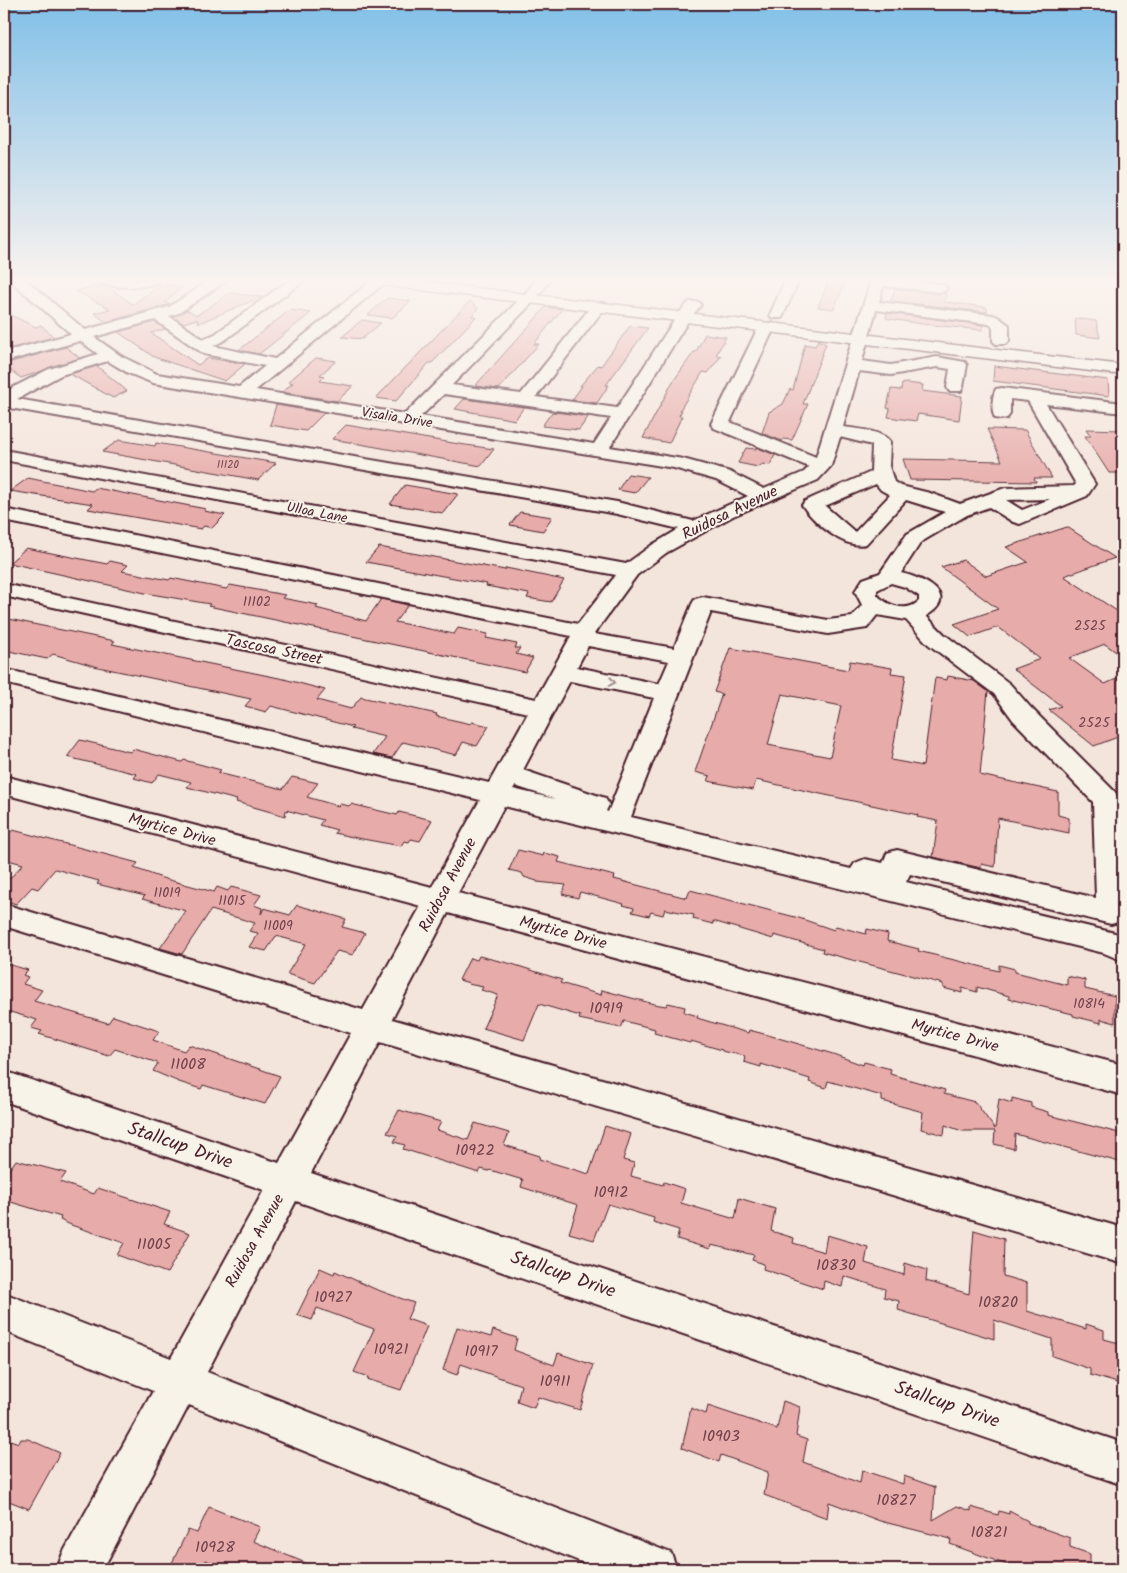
<svg xmlns="http://www.w3.org/2000/svg" width="1127" height="1573" font-family="Kalam,sans-serif">
<style>
.building{fill:#e7acaa;stroke:#4a1f2b;fill-rule:evenodd}
.lines{fill:none;stroke-linecap:round;stroke-linejoin:round}
.minor-casing{stroke:#4a1f2b;stroke-width:4}
.major-casing{stroke:#4a1f2b;stroke-width:3}
.minor{fill:#f7f3e8;fill-rule:evenodd}
.major{fill:#f7f3e8;fill-rule:evenodd}
.oneway{stroke:#a0898a}
.labels{text-anchor:middle;dominant-baseline:central;stroke-width:4;stroke-linejoin:round;paint-order:stroke}
.far-number-label{font-size:11px;fill:#71424b}
.far-street-label{font-size:14px;fill:#4a1f2b;stroke:#f7f3e8}
.number-label{font-size:14px;fill:#71424b}
.street-label{font-size:16px;fill:#4a1f2b;stroke:#f7f3e8}
.near-number-label{font-size:16px;fill:#71424b}
.near-street-label{font-size:19px;fill:#4a1f2b;stroke:#f7f3e8}
</style>
<rect width="100%" height="100%" fill="#f4e5dc"/>
<filter id="ink" filterUnits="userSpaceOnUse"><feTurbulence type="fractalNoise" baseFrequency=".02" numOctaves="2"/><feDisplacementMap in="SourceGraphic" scale="10" xChannelSelector="R" yChannelSelector="G"/><feConvolveMatrix kernelMatrix="1 2 1 2 8 2 1 2 1" color-interpolation-filters="sRGB"/></filter>
<g filter="url(#ink)">
<path class="building" d="M829,280H846L834,309L818,307Z
M163,284L183,287L165,302L170,304L106,322L94,313L110,309L76,291L100,285L105,286L133,304Z
M895,289L940,294L946,293L944,302L986,307L987,308V312L891,301Z
M230,293L261,297L199,323L197,319L183,323L173,317L186,310L197,315Z
M387,298L411,301L392,318L368,315Z
M470,301L478,308L472,316L476,317L432,363H429L396,401L376,398Z
M546,307L562,309L534,344H539L499,389L475,386Z
M290,310L311,313L259,354L239,350Z
M4,312L36,327L41,325L54,337L4,350Z
M887,313L984,325L982,330L922,324L890,319L886,318Z
M1075,318L1096,321L1100,338L1076,335Z
M362,320L381,323L362,339L342,337Z
M155,322L165,329L151,333L198,365L208,358L245,364L225,381L154,357L118,332Z
M630,326L648,328L606,385H609L597,403L572,400L582,386H580L598,365L601,366Z
M705,334L726,337L716,355L721,356L708,373L703,372L680,410H682L679,416H682L669,443L643,438L672,383L694,352H696Z
M818,340L826,344L803,404H808L792,440L783,439L782,441L762,433L769,412L783,404L790,389L793,390L805,344L815,346Z
M66,347L80,358L21,378L4,366V364Z
M316,358L336,361L320,375L325,376L320,381L353,386L337,401L282,392L293,383L288,382Z
M97,366L127,391L113,398L70,374Z
M994,366L1108,380L1109,396L993,381Z
M906,383L923,385L922,391L962,396L959,420L918,414L916,421L888,417L890,409L887,408L891,389L901,390L902,384Z
M464,399L524,407L515,420L455,409Z
M276,405L324,413L306,431L270,425Z
M552,412L563,413L588,417L579,430L542,426Z
M346,425L459,444L494,449L481,466L332,439Z
M987,429L1025,430L1052,478H1034L1036,482L910,480L903,459L1002,461Z
M1086,429L1123,430V473H1109L1085,436H1091Z
M119,440L155,446L156,443L276,463L258,480L102,452Z
M756,447L775,455L770,465L763,464L758,467L738,463L746,448L756,449Z
M628,474L648,477L635,493L618,490Z
M28,478L92,491L96,488L206,509L204,511L225,515L212,528L204,526L201,529L88,509L93,504L10,491Z
M405,485L458,494L443,513L390,504Z
M520,512L552,517L543,531L510,525Z
M1067,527L1115,558L1064,576L1123,615V657L1105,644L1069,658L1105,684L1123,676V735L1094,746L1049,710L1061,706L1013,669L1040,659L998,627L970,637L954,624L998,609L941,567L963,560L986,576L1028,562L1006,547Z
M379,547L505,570L506,568L564,580L551,602L527,598L529,594L486,586L487,584L366,562Z
M26,548L107,564L110,561L128,565L122,571L169,580L171,578L226,589L230,585L285,595L282,598L318,605L316,608L366,621L381,599L408,605L395,622L454,634L458,628L488,634L486,638L517,644L515,648H520L516,654L533,658L525,672L208,606L210,604L145,593L9,563Z
M4,618L115,641L112,644L284,679L325,690L317,700L351,709L361,697L437,714L436,716L471,724L472,722L489,726L477,746L463,742L456,755L403,742L392,758L373,754L385,737L351,729L353,727L271,706L266,712L245,706L251,699L98,667L53,654L47,659L4,650Z
M730,648L848,670L850,661L892,668L891,673L906,675L891,760L923,766L935,678L947,680L948,676L974,681L988,691L980,775L1058,792V815L1069,818V833L998,818L995,867L981,864V868L933,857L938,821L917,817L918,815L756,780L753,790L708,781L710,776L695,772L722,694L714,692ZM782,694L841,706L830,757L768,745Z
M80,740L130,752L133,749L182,762L184,760L221,770L218,773L283,789L292,777L301,779L318,783L307,797L338,806L340,804L349,806L351,804L397,815L399,812L432,820L420,841L411,839L409,842L404,841L401,846L357,838L334,833L337,830L319,825L323,820L286,810L285,816L236,802L237,800L187,787L191,782L159,774L152,783L134,778L137,774L67,757Z
M13,830L138,863L134,868L162,878L214,892L217,887L228,891L231,887L261,895L254,905L262,908L261,914L264,908L290,915L297,905L346,919L342,927L365,933L353,955L337,951L315,983L287,974L306,944L276,936L266,951L249,947L258,933L249,931L255,923L211,910L182,954L178,953L160,948L186,911L142,899L145,896L97,884L99,881L55,869L38,889L32,887L16,904L4,900V885L23,864L4,859V839Z
M518,850L543,856L544,853L560,857L558,862L615,876L614,879L687,898L690,890L799,918L834,930L836,926L866,934L867,929L888,934L887,941L919,949L918,951L999,971V965L1015,969V972L1067,985V976L1085,980V989L1115,996V1023L1101,1019V1023L1073,1016V1014L1009,999V996L977,987V992L962,988V993L943,988V984L822,952L823,949L774,935L773,939L713,921V924L693,919L694,915L665,909L663,915L651,912L649,916L632,912L634,908L623,905L624,904L580,892L578,898L562,894L566,885L537,882V881L524,877L522,873L509,870Z
M479,956L512,964L562,980L560,983L601,995L602,990L654,1004L666,1006L668,1003L685,1007L684,1012L698,1016L697,1018L748,1033L749,1030L768,1035L833,1054L863,1065L864,1062L891,1069L890,1074L945,1090L944,1094L975,1102L995,1129L999,1099L1012,1103V1098L1031,1103V1107L1048,1112V1115L1123,1134V1163L1015,1134L1014,1149L994,1144L995,1131H962L945,1125L944,1135L921,1129L923,1112L882,1101V1096L828,1081L826,1088L809,1082L810,1079L761,1064V1067L744,1062L745,1056L722,1051V1050L691,1041L690,1043L654,1033L655,1029L624,1021L621,1028L579,1019L580,1016L539,1004L524,1040L483,1028L498,995L481,990L483,987L468,984L469,983L459,980L470,958L477,960Z
M4,963L28,970L23,975L28,977L23,984L42,990L34,1001L108,1023L113,1016L159,1031L153,1040L184,1051L189,1045L280,1076L265,1104L203,1085L201,1089L179,1082L153,1071L158,1063L115,1049L109,1056L39,1034L42,1031L31,1028L37,1020L4,1010Z
M399,1110L441,1122L437,1130L468,1140L475,1123L509,1133L504,1145L540,1156L539,1159L589,1174L605,1126L631,1134L623,1160L634,1163L631,1176L663,1185L664,1182L685,1189L681,1203L735,1219L739,1198L775,1209L771,1231L794,1238L793,1243L824,1252L827,1235L868,1247L865,1263L904,1275L905,1263L927,1270L926,1281L969,1294L974,1230L1004,1239L1003,1276L1027,1283V1311L1086,1329V1324L1104,1330V1339L1119,1343L1121,1384L1090,1375V1369L1052,1356V1339L994,1320V1339L951,1326L898,1310L899,1301L884,1297L885,1289L844,1276L842,1287L824,1281L823,1289L763,1269L764,1264L752,1260L754,1255L711,1245L710,1249L677,1239L679,1230L653,1222L654,1218L608,1204L594,1240L569,1233L578,1205L521,1187L523,1180L490,1170L489,1171L481,1169L479,1173L403,1149L405,1145L394,1142L397,1136L387,1133Z
M16,1160L66,1173L60,1182L94,1194L98,1188L170,1212L164,1224L190,1233L167,1273L117,1255L124,1243L71,1225L60,1220L61,1217L4,1200V1177Z
M320,1268L334,1274L335,1271L375,1289L414,1303L407,1319L427,1326L401,1390L367,1379L368,1377L354,1372L374,1329L317,1308L312,1320L297,1315Z
M457,1327L491,1337L493,1330L517,1338L514,1350L554,1365L558,1353L593,1365L580,1410L538,1397L534,1408L517,1402L521,1385L461,1364L457,1375L443,1370Z
M783,1401L800,1407L796,1436L807,1440L803,1462L860,1483L862,1470L903,1484L904,1476L935,1487L933,1520L957,1506L971,1511V1507L998,1515L999,1511L1009,1514V1511L1028,1521V1523L1070,1538V1547L1090,1554V1569H1018L950,1544L951,1539L880,1521L829,1502L827,1518L764,1495L768,1472L721,1455L719,1462L682,1448L691,1408L706,1414L708,1406L777,1429Z
M21,1439H28L60,1453L29,1509L4,1499V1450L10,1440L19,1443Z
M209,1507L260,1527L253,1541L320,1569H226L206,1560L202,1569H169L188,1530L197,1533Z"/>
<g class="lines">
<defs>
<path id="minor" d="M10,280H26L85,330L169,307L210,280H227L179,313L169,316L203,339L215,334L289,280H305L225,340L213,346L275,359L372,280H388L256,390L405,414L524,295L536,280H550L534,301L452,385L521,394L594,303H604L606,306L536,397L617,408L679,313L689,302H699L701,305L690,318L610,447L683,459L730,472L764,489L804,472L809,467L714,428L711,424L759,326L762,323H772L775,326L730,422L816,457L871,280H906L945,285L947,288L945,291L940,292L883,286L879,302L993,315L998,317L1009,325V341L1006,344H996L993,341V327L989,324L876,310L862,361L891,365L937,357L965,362L967,365L963,387L961,391H949L947,387L950,369L937,367L891,375L859,371L843,427C856,429 882,430 890,442L889,466L894,482L901,486L930,493L960,504L1005,488L1074,486L1076,484L1028,401L1010,399V414L1007,418L1001,419L995,418C991,411 992,396 996,389L1002,388L1123,403V413L1046,404L1095,484L1087,496L1020,524L1013,522L989,507L967,515L921,542L901,573C922,578 962,595 926,616L944,634L1010,684L1031,708L1115,792L1119,799L1123,870V917L1121,921L1111,924L910,874L906,882L1123,935V961L1104,953L504,806L458,893L1123,1065V1095L448,913L392,1019L1123,1228V1264L380,1042L311,1173L1123,1443V1485L296,1201L207,1372L671,1553L677,1569H599L189,1405L103,1569H57L63,1553L153,1391L4,1331V1293L171,1358L264,1190L4,1101V1071L279,1163L351,1033L4,926V904L363,1010L421,906L4,794V776L432,887L480,800L4,683V669L489,783L528,713L4,596V584L536,699L571,636L4,521V509L578,624L616,575L4,460V450L626,564L652,545L679,529L617,514L4,407V392L49,369L98,354L80,341L4,362V352L71,334ZM155,320L204,354L265,366L239,387L157,374L121,356L94,337ZM108,361L128,373L153,383L674,468L716,480L748,496L693,521L617,502L17,399L61,375ZM444,394L611,418L594,444L421,416ZM840,437L872,445L871,472L805,501L802,505C814,522 844,550 866,544L906,500L945,512L907,534L880,573L863,579L855,591L862,605L852,617L828,620L703,597L695,599L692,604L674,648L594,634L637,575L666,553L733,516L818,480L831,466ZM876,484L881,490L890,495L855,532L825,506ZM1050,499L1022,510L1006,500H1008ZM891,583L905,587L919,596V601C907,613 888,606 877,595V590ZM711,612L828,634L867,628L877,615L906,620L928,644L994,694L1013,720L1093,802L1096,898L897,850L887,853L883,863L865,859L855,863L851,869L631,817ZM588,646L669,661L659,684L577,667ZM570,681L654,698L608,812L606,811L609,805L605,798L523,770ZM515,786L555,799L513,789Z
M97,280H159L157,283C138,288 118,288 99,283Z
M785,280H799L782,318H772L770,315Z"/>
<path id="major" d="M365,280H409L1123,365V375L372,284L367,283Z"/>
</defs>
<use href="#minor" class="minor-casing"/>
<use href="#major" class="major-casing"/>
<use href="#minor" class="minor"/>
<use href="#major" class="major"/>
</g>
<defs><path id="oneway-chevron" d="M-2-3.5L2.5 0L-2 3.5" fill="none" stroke-width="1.6" stroke-linecap="round" stroke-linejoin="round" transform="scale(1.25)"/></defs>
<use class="oneway" href="#oneway-chevron" transform="translate(612 682) rotate(11)"/>
</g>
<linearGradient id="sky" x2="0" y2="1"><stop stop-color="#81c0e8"/><stop offset="0.56" stop-color="#faf3ef"/><stop offset="1" stop-color="#faf3ef" stop-opacity="0"/></linearGradient>
<rect width="1127" height="500" fill="url(#sky)"/>
<g class="labels">
<g class="far-number-label">
<text x="228" y="465">11120</text>
</g>
<g class="far-street-label">
<text transform="translate(397 418) rotate(9)">Visalia Drive</text>
<text transform="translate(317 513) rotate(11)">Ulloa Lane</text>
</g>
<g class="number-label">
<text x="257" y="602">11102</text>
<text x="1090" y="626">2525</text>
<text x="1094" y="723">2525</text>
<text x="167" y="893">11019</text>
<text x="232" y="901">11015</text>
<text x="278" y="926">11009</text>
<text x="1089" y="1004">10814</text>
</g>
<g class="street-label">
<text transform="translate(730 513) rotate(-26)">Ruidosa Avenue</text>
<text transform="translate(274 650) rotate(12)">Tascosa Street</text>
<text transform="translate(172 830) rotate(15)">Myrtice Drive</text>
<text transform="translate(448 885) rotate(-62)">Ruidosa Avenue</text>
<text transform="translate(563 933) rotate(15)">Myrtice Drive</text>
<text transform="translate(955 1036) rotate(15)">Myrtice Drive</text>
<text transform="translate(255 1241) rotate(-61)">Ruidosa Avenue</text>
</g>
<g class="near-number-label">
<text x="606" y="1008">10919</text>
<text x="188" y="1064">11008</text>
<text x="475" y="1150">10922</text>
<text x="611" y="1192">10912</text>
<text x="154" y="1244">11005</text>
<text x="836" y="1265">10830</text>
<text x="333" y="1297">10927</text>
<text x="998" y="1302">10820</text>
<text x="391" y="1349">10921</text>
<text x="481" y="1351">10917</text>
<text x="555" y="1381">10911</text>
<text x="721" y="1436">10903</text>
<text x="896" y="1500">10827</text>
<text x="989" y="1532">10821</text>
<text x="215" y="1547">10928</text>
</g>
<g class="near-street-label">
<text transform="translate(180 1146) rotate(19)">Stallcup Drive</text>
<text transform="translate(563 1275) rotate(19)">Stallcup Drive</text>
<text transform="translate(947 1405) rotate(19)">Stallcup Drive</text>
</g>
</g>
<rect width="1127" height="1573" fill="none" stroke="#f7f3e8" stroke-width="20"/>
<rect x="10" y="10" width="1107" height="1553" fill="none" stroke="#4a1f2b" stroke-width="2" filter="url(#ink)"/>
</svg>
